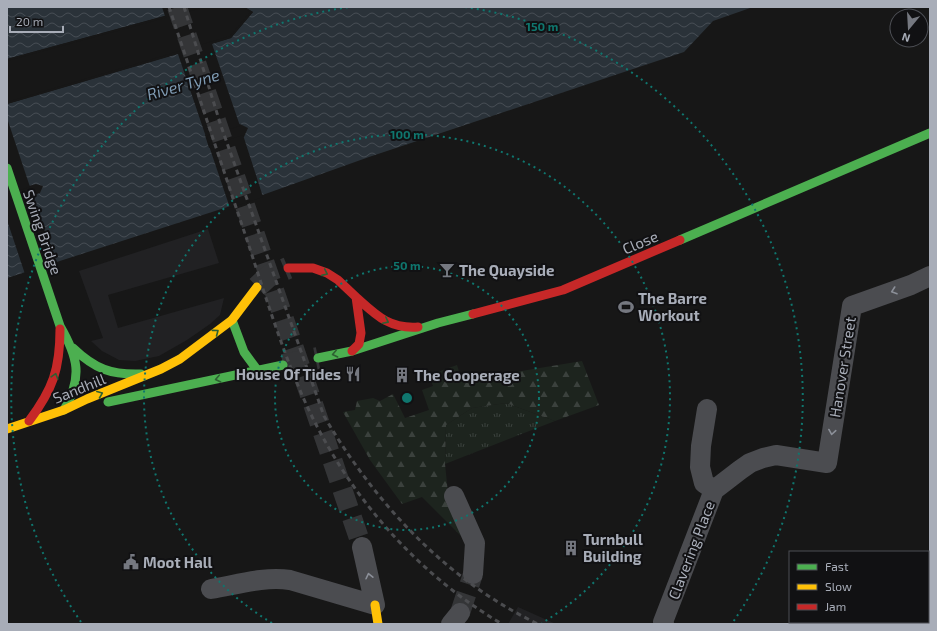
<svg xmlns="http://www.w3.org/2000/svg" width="937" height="631" font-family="'Exo 2',sans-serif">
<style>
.built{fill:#212123}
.grass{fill:url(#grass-tufts)}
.forest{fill:url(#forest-firs)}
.water{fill:url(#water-waves);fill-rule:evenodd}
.pier{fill:#171717}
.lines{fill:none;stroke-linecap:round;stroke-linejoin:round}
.street-tunnel{stroke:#343537;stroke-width:20;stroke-dasharray:20 10;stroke-linecap:butt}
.secondary-tunnel{stroke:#343537;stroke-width:22;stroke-dasharray:22 11;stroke-linecap:butt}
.street{stroke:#4b4c50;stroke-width:20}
.fast{stroke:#4caf50;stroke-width:9}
.slow{stroke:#ffc107;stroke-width:9}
.jam{stroke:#c62828;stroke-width:9}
.rail{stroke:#4b4c4f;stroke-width:3;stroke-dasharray:5 4;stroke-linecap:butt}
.oneway{stroke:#2e6032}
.oneway2{stroke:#8c9099}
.ring{fill:none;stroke:#0f766e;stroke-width:2;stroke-dasharray:2 4}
.labels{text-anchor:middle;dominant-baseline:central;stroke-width:4;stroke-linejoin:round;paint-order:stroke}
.street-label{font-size:15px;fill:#a8adb8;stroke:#111113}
.poi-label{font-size:15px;font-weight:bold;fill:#a8adb8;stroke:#111113;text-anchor:start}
.water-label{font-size:16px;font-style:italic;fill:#7f9bb3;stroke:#111113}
.centre{fill:#0f766e;stroke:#111113;stroke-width:2}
.ring-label{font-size:12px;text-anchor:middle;font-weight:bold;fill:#0f766e;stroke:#111113;stroke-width:4;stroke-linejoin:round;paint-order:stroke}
</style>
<defs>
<pattern id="grass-tufts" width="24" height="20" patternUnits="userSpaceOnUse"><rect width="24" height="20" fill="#1d241e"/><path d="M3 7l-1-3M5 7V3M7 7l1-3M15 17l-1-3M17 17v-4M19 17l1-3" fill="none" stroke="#3b413d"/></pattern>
<pattern id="forest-firs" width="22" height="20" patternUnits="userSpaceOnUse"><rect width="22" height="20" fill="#1d241e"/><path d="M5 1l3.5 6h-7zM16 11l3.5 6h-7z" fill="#3b413d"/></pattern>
<pattern id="water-waves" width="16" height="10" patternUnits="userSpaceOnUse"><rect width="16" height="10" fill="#2a3239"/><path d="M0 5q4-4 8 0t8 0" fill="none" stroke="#464d54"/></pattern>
</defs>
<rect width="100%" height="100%" fill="#171717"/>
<path class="built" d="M208,229L219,263L108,295L118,328L224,298L220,315L210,324L187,340L159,356L135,361L119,360L102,351L91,341L103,338L79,271Z
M518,607L556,624H508Z"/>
<path class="grass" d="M506,403L555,421L445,464L446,425L472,408Z"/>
<path class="forest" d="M582,361L599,405L555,421L506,403L472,408L446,425L445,464L449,503L461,536L422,497L402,504L370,460L343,412L355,410L357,401L373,398L380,401L393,394L405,418L429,410L422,390L433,386L429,375L457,365L462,381Z"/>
<path class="water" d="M7,7H197L7,59Z
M245,7H753L713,21L684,52L369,157L243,202L7,278V204L40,193L43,186L36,184L7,192V104L231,38L253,12ZM240,124L248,128L244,137L209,148L205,135Z"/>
<path class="pier" d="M162,7H199L198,9L7,61V59L165,16Z
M243,7L253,12L231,38L212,44L240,126L207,136L210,146L243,135L263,197L230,208L178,54L7,104V102L230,36L250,12Z
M7,118L30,187L7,194Z
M32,194L56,264L25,274L7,220V202Z"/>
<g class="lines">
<path class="street-tunnel" d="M177,7L362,547
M460,613L473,574"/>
<path class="secondary-tunnel" d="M257,287L269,276L288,268
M283,365L318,358"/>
<path class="street" d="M714,490L740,470L750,463L763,458L776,455L827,463L852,306L911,285L930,276
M454,496L475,543L473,574
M211,589C236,585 264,576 290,580L375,605L362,547
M451,624L460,613
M664,624L663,622L714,490L704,483L700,467L701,446L707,409"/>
<path class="fast" d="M7,168L60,326C78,357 83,377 64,410
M680,240L930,133
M232,320L244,352L258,371
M73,348C95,369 111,375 141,374
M318,358L352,351L438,323L473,314
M108,402L283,365"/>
<path class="slow" d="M7,429L64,410L87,399L161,369L180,359L232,320L257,287
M375,605L378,624"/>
<path class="jam" d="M288,268H313L327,273L338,280L356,297L361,333L359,344L352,351
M356,297C376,315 389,329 418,327
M473,314L563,290L680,240
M29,421C53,389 60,369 60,329"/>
<path class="rail" d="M169,7C195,84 220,160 246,237C262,285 277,335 297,383C337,482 410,570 502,624
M184,7L221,126L324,416C375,503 446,580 538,624"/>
</g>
<defs><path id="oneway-chevron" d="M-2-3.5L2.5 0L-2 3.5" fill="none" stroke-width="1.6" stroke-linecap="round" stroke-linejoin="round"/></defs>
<g class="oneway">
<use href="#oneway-chevron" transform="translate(325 273) rotate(24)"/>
<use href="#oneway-chevron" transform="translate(386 321) rotate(27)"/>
<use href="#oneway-chevron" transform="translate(216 332) rotate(-37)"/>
<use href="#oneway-chevron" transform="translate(335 354) rotate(168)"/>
<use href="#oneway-chevron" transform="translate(55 376) rotate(-73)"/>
<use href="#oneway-chevron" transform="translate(218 379) rotate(168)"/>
<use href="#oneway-chevron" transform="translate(100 394) rotate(-22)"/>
</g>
<g class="oneway2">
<use href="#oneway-chevron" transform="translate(894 291) rotate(161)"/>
<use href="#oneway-chevron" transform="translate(832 432) rotate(99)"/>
<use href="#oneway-chevron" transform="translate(369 576) rotate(-103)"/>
</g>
<g class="ring">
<circle cx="407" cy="398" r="132"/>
<path d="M272 623A263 263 0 1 1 542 623"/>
<path d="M81 622A395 395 0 0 1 349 7M465 7A395 395 0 0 1 733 622"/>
</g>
<defs>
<symbol id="bar-bare" viewBox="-9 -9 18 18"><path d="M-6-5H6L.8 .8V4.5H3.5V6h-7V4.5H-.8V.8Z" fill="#757880" stroke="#111113" stroke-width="2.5" paint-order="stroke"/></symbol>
<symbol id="stadium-bare" viewBox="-9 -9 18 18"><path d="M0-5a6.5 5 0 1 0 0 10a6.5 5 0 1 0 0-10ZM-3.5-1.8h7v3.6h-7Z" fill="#757880" stroke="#111113" stroke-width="2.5" paint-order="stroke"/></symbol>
<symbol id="restaurant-bare" viewBox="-9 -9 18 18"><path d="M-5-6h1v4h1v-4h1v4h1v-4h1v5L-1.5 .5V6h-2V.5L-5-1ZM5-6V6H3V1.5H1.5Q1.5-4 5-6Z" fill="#757880" stroke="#111113" stroke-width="2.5" paint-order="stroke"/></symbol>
<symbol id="building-bare" viewBox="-9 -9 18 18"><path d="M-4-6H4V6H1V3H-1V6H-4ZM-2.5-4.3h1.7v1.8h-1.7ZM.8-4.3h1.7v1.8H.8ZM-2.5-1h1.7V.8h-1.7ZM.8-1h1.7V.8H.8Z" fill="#757880" stroke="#111113" stroke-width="2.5" paint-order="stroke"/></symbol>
<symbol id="civic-bare" viewBox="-9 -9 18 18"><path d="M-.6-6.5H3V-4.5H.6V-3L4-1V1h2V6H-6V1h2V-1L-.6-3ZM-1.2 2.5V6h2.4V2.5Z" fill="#757880" stroke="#111113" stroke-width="2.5" paint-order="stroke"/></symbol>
</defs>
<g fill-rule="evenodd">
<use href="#bar-bare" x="436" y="259" width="22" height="22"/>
<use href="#stadium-bare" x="615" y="296" width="22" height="22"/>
<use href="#restaurant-bare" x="342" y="363" width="22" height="22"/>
<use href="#building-bare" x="391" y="364" width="22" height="22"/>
<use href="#building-bare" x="560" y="537" width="22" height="22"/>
<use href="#civic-bare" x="120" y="551" width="22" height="22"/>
</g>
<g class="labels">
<g class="street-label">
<text transform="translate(43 232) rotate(71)">Swing Bridge</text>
<text transform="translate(640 242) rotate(-23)">Close</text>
<text transform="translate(842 367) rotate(-81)">Hanover Street</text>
<text transform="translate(79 388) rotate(-22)">Sandhill</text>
<text transform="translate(691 550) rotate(-69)">Clavering Place</text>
</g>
<g class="poi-label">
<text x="459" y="270">The Quayside</text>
<text x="638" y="298">The Barre<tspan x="638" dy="17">Workout</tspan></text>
<text x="341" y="374" text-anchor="end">House Of Tides</text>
<text x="414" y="375">The Cooperage</text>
<text x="583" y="539">Turnbull<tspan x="583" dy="17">Building</tspan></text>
<text x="143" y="562">Moot Hall</text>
</g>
<g class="water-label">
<text transform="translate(183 84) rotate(-16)">River Tyne</text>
</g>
</g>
<circle cx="407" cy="398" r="6" class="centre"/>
<g class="ring-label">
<text x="542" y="31">150 m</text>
<text x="407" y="139">100 m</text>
<text x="407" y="270">50 m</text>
</g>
<rect width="937" height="631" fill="none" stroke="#a8adb8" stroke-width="16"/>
<rect x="789" y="551" width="140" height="72" fill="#111113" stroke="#4d4f55"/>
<rect x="797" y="564" width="20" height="6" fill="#4caf50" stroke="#4d4f55"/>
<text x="825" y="571" font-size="12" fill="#a8adb8">Fast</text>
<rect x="797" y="584" width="20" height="6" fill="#ffc107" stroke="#4d4f55"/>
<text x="825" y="591" font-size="12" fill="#a8adb8">Slow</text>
<rect x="797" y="604" width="20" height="6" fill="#c62828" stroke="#4d4f55"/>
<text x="825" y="611" font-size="12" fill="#a8adb8">Jam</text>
<g transform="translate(909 28) rotate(198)"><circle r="19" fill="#111113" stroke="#4d4f55"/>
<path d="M0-3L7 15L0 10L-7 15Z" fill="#757880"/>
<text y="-6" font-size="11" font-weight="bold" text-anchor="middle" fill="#a8adb8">N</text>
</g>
<path d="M10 26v6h53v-6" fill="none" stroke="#a8adb8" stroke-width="2"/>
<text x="16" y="26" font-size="12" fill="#a8adb8" stroke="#111113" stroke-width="3" paint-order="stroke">20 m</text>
</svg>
